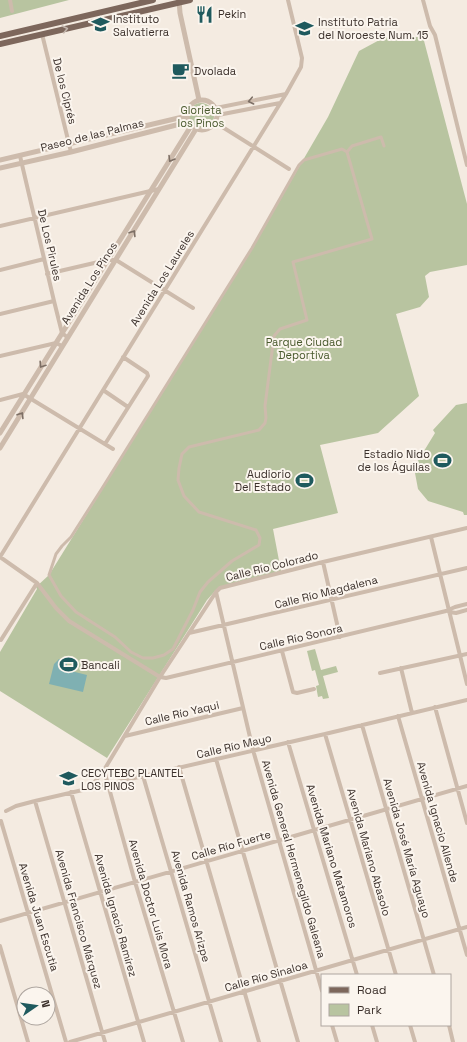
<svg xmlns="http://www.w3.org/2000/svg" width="467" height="1042" font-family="'Space Grotesk',sans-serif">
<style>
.green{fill:#b8c4a0}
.water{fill:#7fb0b2}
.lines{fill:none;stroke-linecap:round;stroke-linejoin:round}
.pedestrian{stroke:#cdbbac;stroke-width:3}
.minor{stroke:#cdbbac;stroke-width:4}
.tertiary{stroke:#cdbbac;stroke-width:5}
.primary{stroke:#7d675c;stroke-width:6}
.oneway{stroke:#c2b5ac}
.oneway2{stroke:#7d6f65}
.labels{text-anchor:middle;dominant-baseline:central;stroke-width:4;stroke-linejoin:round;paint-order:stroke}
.poi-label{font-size:11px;fill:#3b302b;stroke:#fbf5ee;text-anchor:start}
.street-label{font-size:11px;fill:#3b302b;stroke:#fbf5ee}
.park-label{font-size:11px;fill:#4a5a2e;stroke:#fbf5ee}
</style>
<rect width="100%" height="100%" fill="#f4ebe1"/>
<path class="green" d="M0,0H69L0,18Z
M385,37H423L467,204V265L430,272L425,276L429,297L420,307L396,314L419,396L378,433L320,445L338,513L273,529L281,571L216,590L207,600L107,758L0,691V652L37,589L36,587L49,575L252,248L328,117L359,51Z
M188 116a13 13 0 1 1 26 0a13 13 0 1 1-26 0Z
M467,403V515H464L463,512L428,501L418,489L415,473L416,464L435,433L433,430L456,405Z
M315,649L321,670L336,666L338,672L323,676L329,698L323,699L322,696L318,697L316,686L319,685L315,670L312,671L307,651Z"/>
<path class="water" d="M59,659H63L67,662V670L87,675L83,692L49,684L54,664Z"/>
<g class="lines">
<path class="pedestrian" d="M342,149L347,152L372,239L293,262L307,320L280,329L274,336L265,406L266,418L265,423L259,430L189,447L182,454L179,468L178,480L184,496L199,512L256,530L260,538L259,545L232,561L208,582L200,592L193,610L173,649L164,655L153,658H143L131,652L115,637L76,612L61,596L49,575L56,554L62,546L71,537L101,490L252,248L299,165L304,160Z
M347,152L352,146L381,137L384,146"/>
<path class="minor" d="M10,0L12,11
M423,0L430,26L435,35L467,165
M42,34L71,152
M216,108L286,94
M218,115L280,103
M216,123L289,169
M20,156L54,301L62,333L67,337
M0,226L159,189
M0,270L44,259
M47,274L107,260H116L193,308
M0,314L54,301
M0,356L56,343L62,346
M103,390L128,407
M0,400L23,394L113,449
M105,444L148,376L147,373L123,357
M431,537L467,684
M0,557L286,94L301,67L302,58L288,0
M0,557L37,583L56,608L69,621L160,677L166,678L446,611L455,607L467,604
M323,562L340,637
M216,592L253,750L322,991
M449,612L456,613L467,610
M189,633L467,568
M1,640L37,583
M282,651L293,692L297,693L314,689
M401,668L412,713
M380,673L467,654
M435,707L467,823
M398,716L467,955
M362,725L434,975
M325,734L396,975
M125,736L243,708
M288,742L357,975
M216,759L298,1042
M179,767L259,1042
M104,770L135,882L183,1042
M143,776L221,1042
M90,788L104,770L160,677L216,592L220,588L323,562L467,528
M71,792L144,1042
M35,801L105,1042
M6,811L16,806L35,801L325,734L467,700
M1,821L66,1042
M0,921L467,786
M0,946L28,1042
M332,1025L337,1042
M372,1025L377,1042
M410,1025L415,1042
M449,1025L453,1042
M70,1042L467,927"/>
<path class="tertiary" d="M179,0L180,13L199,100
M187 115a15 15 0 1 1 30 0a15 15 0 1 1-30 0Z
M0,160L187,116
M0,168L71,152L188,122
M0,433L191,126
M0,448C65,341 131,236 196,129"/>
<path class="primary" d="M0,36L153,0
M0,44L190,0"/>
</g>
<defs><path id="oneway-chevron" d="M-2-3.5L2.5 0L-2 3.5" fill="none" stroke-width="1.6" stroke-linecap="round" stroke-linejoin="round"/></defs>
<use class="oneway" href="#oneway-chevron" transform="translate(65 29) rotate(-13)"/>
<g class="oneway2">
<use href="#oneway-chevron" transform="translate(251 101) rotate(168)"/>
<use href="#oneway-chevron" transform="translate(171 159) rotate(121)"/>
<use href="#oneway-chevron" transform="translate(133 233) rotate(-58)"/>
<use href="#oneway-chevron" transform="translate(42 365) rotate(123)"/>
<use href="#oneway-chevron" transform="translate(21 415) rotate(-58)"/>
</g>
<defs>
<symbol id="restaurant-bare" viewBox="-9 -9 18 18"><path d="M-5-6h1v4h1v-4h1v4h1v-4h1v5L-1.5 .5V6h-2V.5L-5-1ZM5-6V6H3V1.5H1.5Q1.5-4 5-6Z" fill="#1f5a5e" stroke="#fbf5ee" stroke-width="2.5" paint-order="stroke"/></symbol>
<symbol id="university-bare" viewBox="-9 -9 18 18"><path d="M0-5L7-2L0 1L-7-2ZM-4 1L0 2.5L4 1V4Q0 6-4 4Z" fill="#1f5a5e" stroke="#fbf5ee" stroke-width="2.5" paint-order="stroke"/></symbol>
<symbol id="school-bare" viewBox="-9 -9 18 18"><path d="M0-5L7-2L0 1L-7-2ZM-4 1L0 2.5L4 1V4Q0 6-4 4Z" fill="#1f5a5e" stroke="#fbf5ee" stroke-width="2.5" paint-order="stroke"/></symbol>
<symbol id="cafe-bare" viewBox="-9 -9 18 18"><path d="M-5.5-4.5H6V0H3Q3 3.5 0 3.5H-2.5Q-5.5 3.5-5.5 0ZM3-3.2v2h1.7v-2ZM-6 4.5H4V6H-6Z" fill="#1f5a5e" stroke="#fbf5ee" stroke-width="2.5" paint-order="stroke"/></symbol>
<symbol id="stadium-bare" viewBox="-9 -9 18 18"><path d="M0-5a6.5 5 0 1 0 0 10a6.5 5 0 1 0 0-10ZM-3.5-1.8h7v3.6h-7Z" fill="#1f5a5e" stroke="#fbf5ee" stroke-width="2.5" paint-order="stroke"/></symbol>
</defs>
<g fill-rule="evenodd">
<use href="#restaurant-bare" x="192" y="2" width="25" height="25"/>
<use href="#university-bare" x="88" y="12" width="25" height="25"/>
<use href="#school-bare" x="292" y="16" width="25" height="25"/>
<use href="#cafe-bare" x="168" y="58" width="25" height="25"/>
<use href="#stadium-bare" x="430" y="448" width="25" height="25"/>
<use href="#stadium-bare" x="292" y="468" width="25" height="25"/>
<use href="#stadium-bare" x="56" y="652" width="25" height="25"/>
<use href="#university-bare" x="56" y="766" width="25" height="25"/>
</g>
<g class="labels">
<g class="poi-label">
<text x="218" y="14">Pekin</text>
<text x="113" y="19">Instituto<tspan x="113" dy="13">Salvatierra</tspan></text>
<text x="318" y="22">Instituto Patria<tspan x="318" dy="13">del Noroeste Num. 15</tspan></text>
<text x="194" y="71">Dvolada</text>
<text x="430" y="454" text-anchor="end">Estadio Nido<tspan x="430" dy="13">de los Águilas</tspan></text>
<text x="291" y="474" text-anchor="end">Audiorio<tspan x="291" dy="13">Del Estado</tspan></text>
<text x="81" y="665">Bancali</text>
<text x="81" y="773">CECYTEBC PLANTEL<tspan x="81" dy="13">LOS PINOS</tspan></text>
</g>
<g class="street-label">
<text transform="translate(65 91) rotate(76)">De los Ciprés</text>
<text transform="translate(92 135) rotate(-14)">Paseo de las Palmas</text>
<text transform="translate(50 245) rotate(77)">De Los Pirules</text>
<text transform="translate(162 278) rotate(-58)">Avenida Los Laureles</text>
<text transform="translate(89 283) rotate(-58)">Avenida Los Pinos</text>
<text transform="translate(272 566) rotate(-14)">Calle Río Colorado</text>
<text transform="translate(326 592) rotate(-14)">Calle Río Magdalena</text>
<text transform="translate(301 637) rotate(-13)">Calle Río Sonora</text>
<text transform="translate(182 713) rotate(-13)">Calle Río Yaqui</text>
<text transform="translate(234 746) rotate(-13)">Calle Río Mayo</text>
<text transform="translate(438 822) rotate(74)">Avenida Ignacio Allende</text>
<text transform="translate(231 845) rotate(-16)">Calle Río Fuerte</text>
<text transform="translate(407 848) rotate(74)">Avenida José María Aguayo</text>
<text transform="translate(369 852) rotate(74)">Avenida Mariano Abasolo</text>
<text transform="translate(332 856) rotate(73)">Avenida Mariano Matamoros</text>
<text transform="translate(294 859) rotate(74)">Avenida General Hermenegildo Galeana</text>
<text transform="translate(151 904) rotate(74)">Avenida Doctor Luis Mora</text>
<text transform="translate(191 906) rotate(74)">Avenida Ramos Arizpe</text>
<text transform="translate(116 915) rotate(74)">Avenida Ignacio Ramírez</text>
<text transform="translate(39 917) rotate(73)">Avenida Juan Escutia</text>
<text transform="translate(79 919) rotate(74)">Avenida Francisco Márquez</text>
<text transform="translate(266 976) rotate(-16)">Calle Río Sinaloa</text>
</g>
<g class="park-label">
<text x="201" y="110">Glorieta<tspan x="201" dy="13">los Pinos</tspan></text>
<text x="304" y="342">Parque Ciudad<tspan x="304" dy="13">Deportiva</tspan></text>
</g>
</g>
<rect x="321" y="974" width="130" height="52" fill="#fbf5ee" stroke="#aea6a0"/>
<rect x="329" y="987" width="20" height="6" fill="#7d675c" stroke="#aea6a0"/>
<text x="357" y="994" font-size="12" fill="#3b302b">Road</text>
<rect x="329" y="1004" width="20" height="12" fill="#b8c4a0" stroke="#aea6a0"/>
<text x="357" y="1014" font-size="12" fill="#3b302b">Park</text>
<g transform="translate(36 1006) rotate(77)"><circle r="19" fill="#fbf5ee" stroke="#aea6a0"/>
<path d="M0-3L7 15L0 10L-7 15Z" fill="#1f5a5e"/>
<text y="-6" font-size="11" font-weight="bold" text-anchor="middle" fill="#3b302b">N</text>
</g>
</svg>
